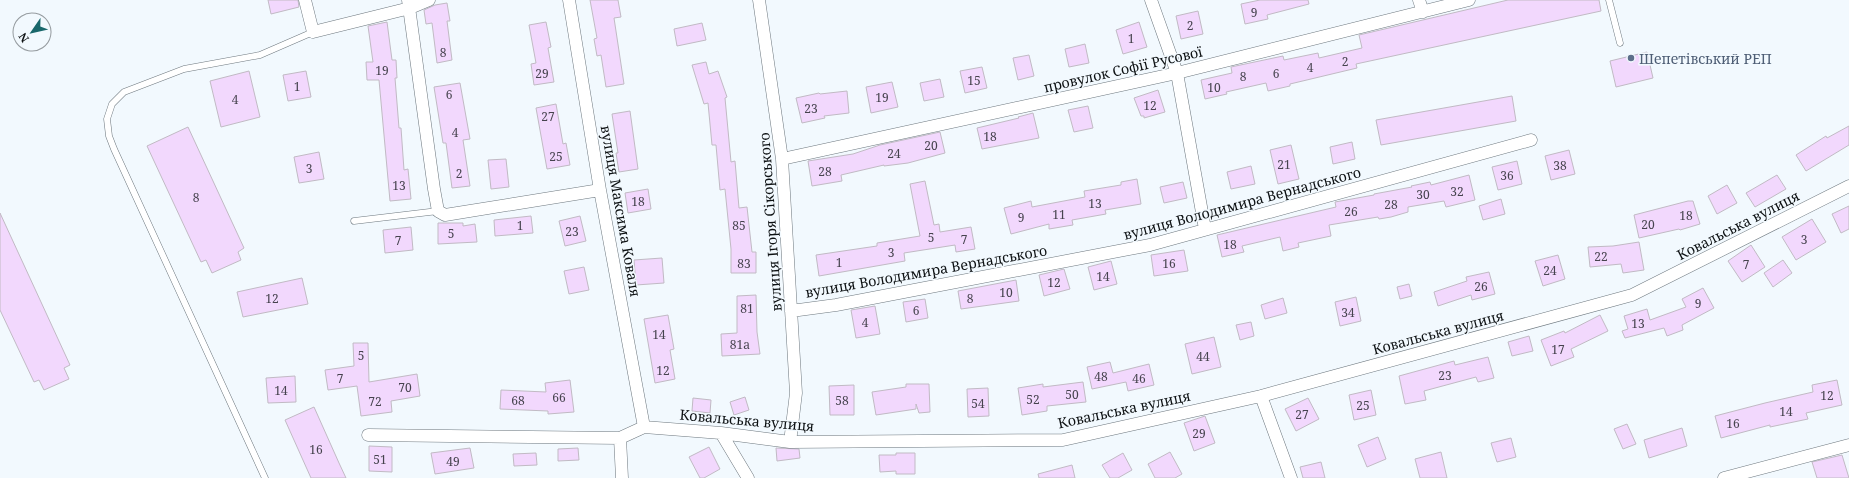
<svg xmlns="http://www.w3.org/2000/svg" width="1849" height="478" font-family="'Noto Serif',serif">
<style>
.building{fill:#f2d8fd;stroke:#c1bac4}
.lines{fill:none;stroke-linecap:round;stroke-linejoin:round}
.lane-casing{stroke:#6e787f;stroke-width:7}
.street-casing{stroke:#6e787f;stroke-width:13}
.lane{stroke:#fff;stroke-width:6}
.street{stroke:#fff;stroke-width:12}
.service-dot{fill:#5c6f8a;stroke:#f2f9fe;stroke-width:1.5}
.labels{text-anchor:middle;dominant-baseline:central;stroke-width:3;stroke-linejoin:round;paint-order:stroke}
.number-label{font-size:12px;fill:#46434e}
.service-label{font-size:14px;fill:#4e5e75;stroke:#f2f9fe;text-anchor:start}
.street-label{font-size:14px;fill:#0d1113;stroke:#f2f9fe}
</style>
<rect width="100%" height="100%" fill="#f2f9fe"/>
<path class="building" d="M268,0H298L299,7L271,14Z
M590,0H618L621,17L614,18L624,84L606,87L601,55L597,56L594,39L597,38Z
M1260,0H1308L1309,4L1267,15L1268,19L1245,24L1241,4Z
M1508,0H1599L1601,11L1356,64L1357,68L1290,84V86L1268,91L1266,83L1226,92L1227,94L1205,99L1201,80L1232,73L1231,67L1283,56L1284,60L1318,53L1319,58L1362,48L1359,35Z
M447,3L450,21H447L452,60L437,63L432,23L426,24L424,10L435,5Z
M1198,11L1203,34L1181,39L1176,16Z
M387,22L392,60H396L397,78H395L399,128H401L404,170L408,169L411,199L390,201L379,80H367L366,62H373L368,26Z
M546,22L551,47L548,48L554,82L534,85L531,64L536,63L529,25Z
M1139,22L1147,47L1123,54L1116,30Z
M702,23L706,40L677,46L674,29Z
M1085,44L1089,63L1069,67L1065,49Z
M1647,52L1653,78L1616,87L1610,61Z
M1029,55L1034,76L1018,80L1013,58Z
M706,62L709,74L718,71L727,97L725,98L731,162L735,161L739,208L747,207L752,252H756V273H731V249L725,189L720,190L716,145H712L708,103L704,104L692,65Z
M982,67L987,88L965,93L960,71Z
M249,71L260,117L221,127L210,81Z
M306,71L311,97L288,101L283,75Z
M940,79L944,97L924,101L920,83Z
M892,82L898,107L871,113L866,87Z
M460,83L470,139L463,140L470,186L452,188L446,143H443L434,87Z
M1158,90L1165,112L1144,118V116H1141L1134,98Z
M847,91L849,113L824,116L825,118L802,123L796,98L819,93L820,94Z
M1512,96L1516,121L1381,145L1376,120Z
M556,104L563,144L566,143L570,165L547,169L536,108Z
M1088,106L1093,128L1074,132L1068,110Z
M630,111L638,169L619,172L616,153H618L612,114Z
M1033,113L1039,138L982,149L977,128L1019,118L1018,117Z
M1849,126V145L1806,171L1796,155L1826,136L1827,138Z
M188,127L244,248L238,252L241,260L212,273L206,260L201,262L147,146Z
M940,132L945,153L908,163L884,166V165L841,175L842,181L812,186L808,161L853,154L880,145Z
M1352,142L1355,159L1333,164L1330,147Z
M1291,145L1299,179L1278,184L1270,150Z
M1569,150L1575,174L1551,180L1545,156Z
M319,152L324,179L299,183L294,157Z
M506,159L509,187L491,189L488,160Z
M1517,161L1522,184L1498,190L1492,167Z
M1251,166L1255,184L1231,189L1227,172Z
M1469,175L1475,200L1446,207L1444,201L1408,207V212L1391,217L1379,219L1378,217L1329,225L1331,236L1298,243L1299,247L1283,251L1280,237L1242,246L1244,252L1222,257L1217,235L1336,207L1335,202L1374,195V194L1412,187L1411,186L1430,182L1431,185Z
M1777,175L1786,189L1755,207L1746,193Z
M1137,179L1141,204L1105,210L1106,214L1072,220L1073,225L1049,229V224L1011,234L1004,208L1031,201L1032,207L1085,197L1084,191L1121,185V182Z
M925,181L934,225L939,224L940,232L971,227L975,249L956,252L955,245L904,253L905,261L819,276L816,255L877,246V243L920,236L910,184Z
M1183,182L1187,198L1164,203L1160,187Z
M1727,185L1737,203L1717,214L1708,196Z
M648,189L651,209L628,213L625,193Z
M1501,199L1505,214L1483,220L1479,206Z
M1688,201H1693L1700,224L1680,230L1679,229L1639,238L1634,215Z
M1849,206V229L1841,233L1832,214Z
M0,213L70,365L64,368L69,379L44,390L39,380L34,382L0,310Z
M531,216L533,233L495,236L494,220Z
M580,216L586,241L565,246L559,221Z
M1812,219L1826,242L1796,260L1782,237Z
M438,223H463V226L475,224L477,242L438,244Z
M411,227L413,250L385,253L383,230Z
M1639,242L1644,270L1623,273L1621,264L1590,267L1588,247L1613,246Z
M1751,245L1765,267L1742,282L1728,261Z
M1184,250L1188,271L1154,276L1151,255Z
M1558,255L1565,279L1543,286L1535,261Z
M662,258L664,283L636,285L634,260Z
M1783,260L1792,273L1773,287L1764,273Z
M1111,261L1117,284L1094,290L1088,267Z
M584,267L589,290L569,294L564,271Z
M1064,269L1070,289L1044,296L1039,275Z
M1489,272L1495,294L1472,300L1471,295L1438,306L1434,292L1467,281L1466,277Z
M302,278L308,304L243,317L237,292Z
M1016,280L1019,301L961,309L958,291Z
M1409,284L1412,296L1400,299L1397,287Z
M1703,288L1714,308L1682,325L1683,330L1667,336L1664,328L1625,338L1622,331L1628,329L1624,316L1647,309L1650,320L1686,307L1682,299Z
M756,295L757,332L760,354L722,356L721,334L737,333V296Z
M1356,297L1361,321L1340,326L1335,302Z
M1283,298L1287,313L1265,319L1261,305Z
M925,299L928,318L906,322L903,302Z
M875,306L880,334L856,338L851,310Z
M668,315L674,349L670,350L675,379L655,383L644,319Z
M1600,315L1608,331L1571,349L1574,357L1551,366L1541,340L1564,331L1565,333Z
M1251,322L1254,336L1240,340L1236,325Z
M1529,336L1533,351L1512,356L1508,342Z
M1214,337L1221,367L1192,374L1185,344Z
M353,343H368L369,382L417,374L420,396L391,401L392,412L361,416L357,386L328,390L325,370L354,366Z
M1488,357L1494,378L1478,382L1476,377L1424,391L1426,400L1405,404L1399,376L1454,361L1455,365Z
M1110,362L1113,373L1149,364L1154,385L1128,391L1126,382L1092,389L1087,367Z
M295,376L296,402L268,403L266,378Z
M570,380L574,412L548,414V411L500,409L501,390L546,392L545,383Z
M1837,380L1842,405L1806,413L1808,419L1770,427V425L1721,438L1715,416L1765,403L1813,392L1812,385Z
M1083,382L1086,402L1047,406V411L1022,415L1018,388L1043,384V387Z
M906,384H929L930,412L919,413L916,404V409L876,415L872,392L906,387Z
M854,385V415H830L829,386Z
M988,388L989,416L968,417L967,389Z
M1371,390L1376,415L1354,420L1349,395Z
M745,397L749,410L734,415L730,402Z
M693,398L711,400L710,413L692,411Z
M1308,398L1319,419L1296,431L1285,409Z
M314,407L339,463L346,478H311L285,420Z
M1205,416L1215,443L1194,451L1184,423Z
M1627,424L1636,444L1623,449L1614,429Z
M1682,428L1687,446L1649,458L1644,440Z
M1378,437L1386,459L1367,467L1358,445Z
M1511,438L1516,457L1497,462L1491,443Z
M369,446L392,447V472L369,471Z
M709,447L720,469L704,478H700L689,457Z
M470,448L474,468L435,474L431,453Z
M578,448L579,460L558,461V449Z
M776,448L799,449L800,458L777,461Z
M1170,452L1182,474L1175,478H1155L1148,464Z
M1441,452L1447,478H1420L1415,459Z
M536,453L537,465L514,466L513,454Z
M896,453H915V474H896V471L880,472L879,455H896Z
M1123,453L1132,470L1118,478H1110L1102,465Z
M1842,455L1849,478H1817L1812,462Z
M1321,462L1325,478H1303L1300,467Z
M1072,465L1075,478H1039L1038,474Z"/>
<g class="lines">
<defs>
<path id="lane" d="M1609,0L1620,43
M354,221L438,211
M265,478L114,149L109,136L107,119L112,104L124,92L184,69L260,55L313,32"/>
<path id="street" d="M305,0L313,32L410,8L429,0
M408,0L434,189L438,211L445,215L600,190
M569,0L600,190L644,427
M759,0L782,159L796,393L790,442
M1151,0L1177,73L1205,229
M1419,0L1423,12
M782,159L1177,73L1469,0
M791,311L836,305L1150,245L1531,140
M1261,396L1291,478
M721,433L748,478
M368,435L620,438L644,427L721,433L790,442L1063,440L1261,396L1632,295L1849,186
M620,438L622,478
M1724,478L1849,445"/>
</defs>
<use href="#lane" class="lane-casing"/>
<use href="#street" class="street-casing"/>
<use href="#lane" class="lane"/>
<use href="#street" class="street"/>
</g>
<circle class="service-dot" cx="1631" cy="58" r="4"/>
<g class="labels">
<g class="number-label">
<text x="1254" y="12">9</text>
<text x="1190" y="25">2</text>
<text x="1131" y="38">1</text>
<text x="443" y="52">8</text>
<text x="1345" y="61">2</text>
<text x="1310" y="67">4</text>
<text x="382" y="70">19</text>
<text x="542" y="73">29</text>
<text x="1276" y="73">6</text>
<text x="1243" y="76">8</text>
<text x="974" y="80">15</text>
<text x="297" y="86">1</text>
<text x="1214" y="87">10</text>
<text x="449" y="94">6</text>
<text x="882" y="97">19</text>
<text x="235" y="99">4</text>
<text x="1150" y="105">12</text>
<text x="811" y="108">23</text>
<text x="548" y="116">27</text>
<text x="455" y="132">4</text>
<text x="990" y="136">18</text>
<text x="931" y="145">20</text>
<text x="894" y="153">24</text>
<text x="556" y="156">25</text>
<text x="1284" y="164">21</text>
<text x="1560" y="165">38</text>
<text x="309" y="168">3</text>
<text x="825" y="171">28</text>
<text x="459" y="173">2</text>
<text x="1507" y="175">36</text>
<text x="399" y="185">13</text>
<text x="1457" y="191">32</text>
<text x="1423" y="194">30</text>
<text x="196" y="197">8</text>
<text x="638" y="201">18</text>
<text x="1095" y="203">13</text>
<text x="1391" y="204">28</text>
<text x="1351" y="211">26</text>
<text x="1059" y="214">11</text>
<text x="1686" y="215">18</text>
<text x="1021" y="217">9</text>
<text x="1648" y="224">20</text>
<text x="520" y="225">1</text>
<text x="739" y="225">85</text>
<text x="572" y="231">23</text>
<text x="451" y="233">5</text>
<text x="931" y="237">5</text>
<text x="964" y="239">7</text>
<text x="1804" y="239">3</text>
<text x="398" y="240">7</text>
<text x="1230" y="244">18</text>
<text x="891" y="252">3</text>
<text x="1601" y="256">22</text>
<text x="839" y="262">1</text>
<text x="744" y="263">83</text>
<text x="1169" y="263">16</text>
<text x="1746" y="264">7</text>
<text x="1550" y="270">24</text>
<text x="1103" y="276">14</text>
<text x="1054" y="282">12</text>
<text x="1481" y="286">26</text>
<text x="1006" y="292">10</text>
<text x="272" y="298">12</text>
<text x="970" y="298">8</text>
<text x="1698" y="303">9</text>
<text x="747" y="308">81</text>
<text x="916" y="310">6</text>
<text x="1348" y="312">34</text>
<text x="865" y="322">4</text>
<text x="1638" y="323">13</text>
<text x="659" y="334">14</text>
<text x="740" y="344">81а</text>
<text x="1558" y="349">17</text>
<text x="361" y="355">5</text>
<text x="1203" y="356">44</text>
<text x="663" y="370">12</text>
<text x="1445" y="375">23</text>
<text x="1101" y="376">48</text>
<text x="340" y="378">7</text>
<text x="1139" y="378">46</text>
<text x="405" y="387">70</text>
<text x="281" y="390">14</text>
<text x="1072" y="394">50</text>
<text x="1827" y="395">12</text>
<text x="559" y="397">66</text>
<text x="1033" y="399">52</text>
<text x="518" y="400">68</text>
<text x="842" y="400">58</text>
<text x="375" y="401">72</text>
<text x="978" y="403">54</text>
<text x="1363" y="405">25</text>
<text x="1786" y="411">14</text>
<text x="1302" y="414">27</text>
<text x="1733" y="423">16</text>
<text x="1199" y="433">29</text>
<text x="316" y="449">16</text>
<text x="380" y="459">51</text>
<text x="453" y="461">49</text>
</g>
<g class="service-label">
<text x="1639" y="58">Шепетівський РЕП</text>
</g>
<g class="street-label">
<text transform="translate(1123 69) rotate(-13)">провулок Софії Русової</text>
<text transform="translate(1242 203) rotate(-15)">вулиця Володимира Вернадського</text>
<text transform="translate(621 211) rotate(80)">вулиця Максима Коваля</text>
<text transform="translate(770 222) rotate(-94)">вулиця Ігоря Сікорського</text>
<text transform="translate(1738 225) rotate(-27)">Ковальська вулиця</text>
<text transform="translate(926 271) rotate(-10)">вулиця Володимира Вернадського</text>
<text transform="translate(1438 332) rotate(-15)">Ковальська вулиця</text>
<text transform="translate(1124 409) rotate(-12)">Ковальська вулиця</text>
<text transform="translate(747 420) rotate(5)">Ковальська вулиця</text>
</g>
</g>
<g transform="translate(32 32) rotate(236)"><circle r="19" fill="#f2f9fe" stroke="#969ca0"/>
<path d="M0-3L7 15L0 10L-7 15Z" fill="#19676b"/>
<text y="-6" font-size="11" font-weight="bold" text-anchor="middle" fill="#0d1113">N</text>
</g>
</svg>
